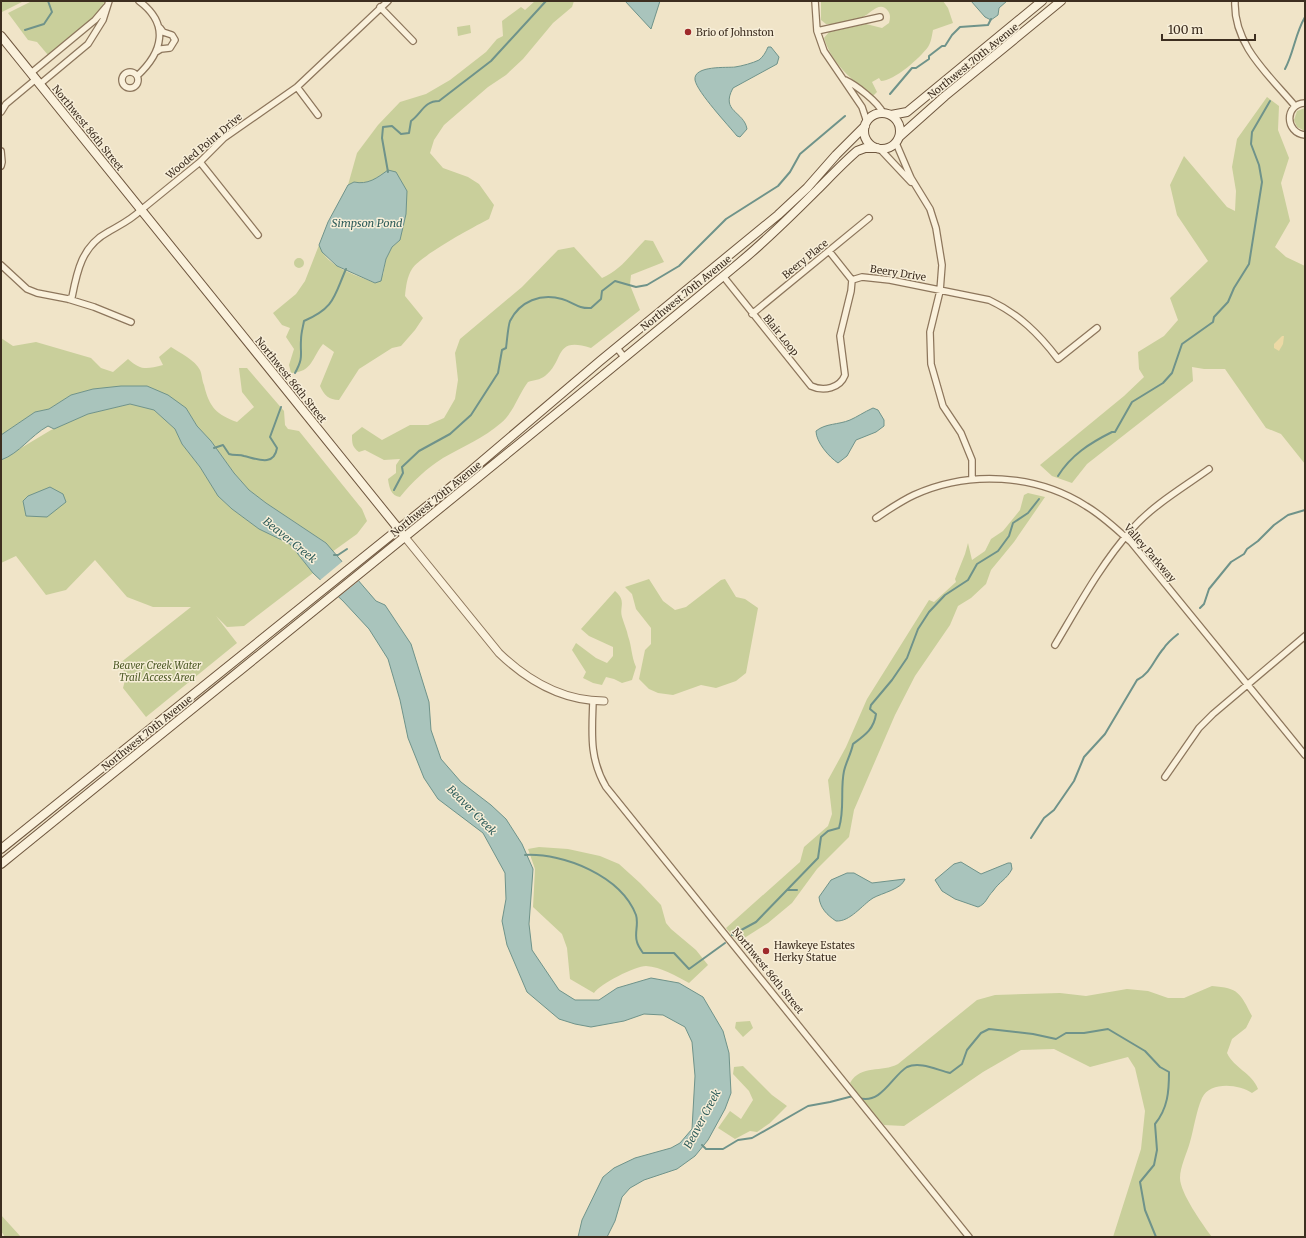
<svg xmlns="http://www.w3.org/2000/svg" width="1306" height="1238" font-family="Merriweather,serif">
<style>
.green{fill:#c9cf9b}
.sand{fill:#ecd9a5}
.water{fill:#a9c4bc;stroke:#6f938a}
.pier{fill:#f0e4c8}
.lines{fill:none;stroke-linecap:round;stroke-linejoin:round}
.stream{stroke:#6f938a;stroke-width:2}
.minor-casing{stroke:#8d765c;stroke-width:8}
.tertiary-casing{stroke:#8d765c;stroke-width:9}
.secondary-casing{stroke:#6f573f;stroke-width:10}
.minor{stroke:#faf1dc;stroke-width:5.5}
.tertiary{stroke:#faf1dc;stroke-width:7}
.secondary{stroke:#faf1dc;stroke-width:8}
.poi-dot{fill:#9e2a2b;stroke:#f7eed8;stroke-width:1.5}
.labels{text-anchor:middle;dominant-baseline:central;stroke-width:3;stroke-linejoin:round;paint-order:stroke}
.poi-label{font-size:10px;fill:#3d2e20;stroke:#f7eed8;text-anchor:start}
.street-label{font-size:10px;fill:#3d2e20;stroke:#f7eed8}
.park-label{font-size:10px;font-style:italic;fill:#4d5a26;stroke:#f7eed8}
.water-label{font-size:11px;font-style:italic;fill:#2f5d5a;stroke:#f7eed8}
</style>
<rect width="100%" height="100%" fill="#f0e4c8"/>
<path class="green" d="M1,1H24L2,12Z
M32,1H106L95,16L48,55L37,42L28,40L8,13Z
M535,1H574L572,7L553,23L523,59L506,75L488,87L444,125L434,140L430,153L443,168L468,177L479,184L494,205L489,219C473,227 420,256 412,269C407,277 406,286 405,296L423,318L415,330L401,346L392,348L359,369L339,400C329,400 324,395 320,386L334,352L323,344C312,357 313,372 291,373L289,365L294,349L286,337L290,328L282,325L273,313L296,294L305,281L319,245C326,267 356,275 375,283L383,275L386,259L392,247L400,240L406,204L382,174C373,181 365,184 354,182L348,185L357,153L378,125L400,102L426,94L450,80L486,52L497,39L503,36L502,21L521,7L525,10Z
M821,1H943L948,8L953,23L933,30C932,35 931,43 928,47C920,58 894,81 881,81L879,78L872,82L877,92L873,96C852,80 832,64 824,38L829,32L866,24L882,28L889,23C890,19 891,15 888,11C880,0 870,14 863,17C853,21 836,25 826,24L821,20Z
M470,25L471,33L458,36L457,27Z
M1267,97L1279,106L1278,130L1289,158L1281,183L1290,221L1275,247L1286,257L1305,266V464L1281,434L1266,428L1225,369H1204L1192,367L1193,381L1087,464L1072,483L1052,476L1040,465L1124,396L1144,377L1139,369L1138,352L1164,336L1178,320L1170,298L1208,261L1177,215L1170,185L1184,156L1227,207L1235,211L1236,191L1232,167L1237,139Z
M1305,108V131L1297,127L1294,120L1297,111Z
M645,240L653,241L664,262L631,275L630,285L640,310L591,348C553,336 565,361 545,376C540,380 534,380 528,382C518,395 514,412 501,423C484,438 462,447 443,458C427,468 412,482 400,497C391,496 389,487 388,479L396,473V465L400,459L384,460L365,450L359,452C352,447 352,443 352,435L362,427L382,440L410,425H428L444,418L455,399L458,380L455,353L460,339L522,287L558,250L574,247L602,278C621,270 631,254 645,240Z
M294 263a5 5 0 1 1 10 0a5 5 0 1 1-10 0Z
M1,338L13,346L36,342L91,358L101,368L113,372L128,359C141,371 147,369 163,365L159,357L171,347C180,353 195,360 200,370C202,374 202,381 204,385C209,407 217,415 237,422L254,407L242,392L239,368H247L284,411L285,425L288,429L299,431L362,509L367,521L357,534L332,552L326,543L266,503L249,490L234,473L211,441L197,426L186,408L147,386L93,389L71,395L49,409L35,412L1,435Z
M130,404L154,410L175,429L182,444L200,467L218,496L232,509L259,529L290,544L313,573L244,626L227,627L216,616L237,643L146,717L123,688L126,676L120,663L191,607H153L127,597L95,560L66,590L46,595L16,556L1,563V460L51,430L88,414Z
M1028,493L1045,497L1014,542L991,570L986,584L971,598L958,606L950,625L915,676L895,715L854,810L849,837L817,869L792,903L768,923L738,942L726,928L800,862L804,847L828,826L832,814L828,780L846,747L867,699L929,600L934,602L956,582L955,579L965,554L968,543L972,560L985,551L991,539L1003,531L1020,510L1024,495Z
M649,579L663,601L675,610L686,607L721,580L725,579L736,597L745,599L758,608L746,673L736,681L716,688L701,685L673,695L658,693L649,689L639,679L645,650L651,644V628L636,609L632,594L625,587Z
M615,591C627,601 619,607 622,617C624,624 627,630 628,636C632,647 631,655 636,667L632,680L622,683L614,679L606,677L602,685L593,683L583,678L586,672L572,650L576,643L596,658L607,663L613,656V647L589,636L581,629Z
M539,847L568,849L600,856L619,864L640,883L661,905L666,923L671,929L696,950L708,965L689,983C676,976 661,967 646,966C635,966 600,984 594,993L570,979L567,948L562,934L533,907L535,869L528,849Z
M1212,986C1239,988 1240,993 1252,1016L1246,1028L1232,1039L1227,1053C1234,1068 1252,1073 1258,1089L1252,1093C1239,1084 1210,1081 1202,1098C1196,1112 1194,1128 1190,1142C1187,1153 1180,1167 1180,1178C1180,1193 1203,1225 1212,1237H1113L1141,1149L1145,1111L1135,1068L1128,1057L1090,1067L1054,1049L1021,1050L983,1072L904,1126L884,1125L864,1102L850,1083C861,1064 882,1073 898,1064L977,1000L995,995L1060,993L1086,996L1127,989L1148,991L1168,998H1184Z
M750,1021L753,1028L743,1037L735,1028L736,1022Z
M743,1066L772,1095L787,1106L770,1123L757,1132L750,1131L735,1139L718,1128L730,1111L741,1119L753,1100L749,1091L733,1074L734,1067Z
M1,1215L21,1237H5L1,1231Z"/>
<path class="sand" d="M1282,336H1284L1283,344L1279,351L1274,348V344Z"/>
<path class="water" d="M625,1H660L651,29Z
M971,1H1007L999,8L998,15L991,20L985,17Z
M768,47H771L779,57L777,64L733,88C720,112 744,111 747,129L740,137L737,136C729,126 697,92 695,80C693,65 728,68 735,67C742,66 753,63 759,60C763,57 766,52 768,47Z
M388,170L396,172L407,191L406,214L400,240L392,247L386,259L381,281L375,283L337,266L322,252L319,245L328,222L348,185L354,182C368,185 377,178 388,170Z
M121,386H147L168,395L186,408L197,426L211,441L234,473L249,490L266,503L326,543L376,601L385,605L411,644L429,702L431,730L441,759L461,782L491,805L506,819L522,844L533,869L529,924L532,950L559,990L575,1000H599L617,988L651,978L679,983L703,997L723,1031L729,1053L731,1093L725,1109L708,1140L695,1156L677,1169L644,1180L630,1188L622,1197L615,1221L607,1237H578L582,1220L603,1177L614,1168L635,1158L671,1148L680,1143L692,1129L695,1076L692,1042L685,1027L663,1015L644,1014L624,1021L591,1027L575,1024L559,1019L527,992L507,945L502,921L506,899L505,873L483,833L438,799L424,778L408,738L400,700L388,659L369,629L343,601L313,573L290,544L259,529L232,509L218,496L200,467L182,444L175,429L154,410L130,404L88,414L54,429L48,426C30,436 20,453 1,460V435L35,412L49,409L71,395L93,389Z
M873,408L878,410L884,420V426L876,432L856,440L847,456L838,463C829,457 816,442 816,431C826,423 838,425 850,420C857,417 864,412 873,408Z
M50,487L63,494L66,502L47,517L26,516L23,501L28,496Z
M961,862L981,874L1008,863H1011L1012,869C1007,879 999,882 993,891C987,897 986,904 978,907L955,899L942,891L935,880L954,864Z
M847,873H854L872,883L905,879C902,889 882,893 873,898C862,905 850,922 836,921C827,915 820,908 819,897L831,880Z"/>
<path class="pier" d="M343,561L360,580L337,598L319,581Z"/>
<g class="lines">
<path class="stream" d="M25,30L44,24L52,12L48,1
M1285,69C1294,52 1295,34 1305,17
M890,94L912,68H916L929,59V56L942,46H945L952,35L960,27L988,25L991,19
M388,172L382,138L383,127L392,126L401,134L409,133L411,121C422,113 424,101 439,101L491,61L546,1
M295,373C304,357 300,355 301,340C301,333 303,327 304,321C335,308 334,296 346,269
M214,448L223,445L229,454C234,456 240,454 244,456C257,459 274,467 277,448L270,437L281,407
M1058,476C1071,455 1090,443 1112,432H1115L1132,402L1163,383L1172,373L1182,344L1213,322L1214,317L1228,302L1234,288L1249,264L1262,182L1259,165L1251,144L1252,132L1270,101
M394,490L403,473L402,467L419,451L450,434L471,415L498,373L502,350L506,348C507,341 508,326 510,321C520,301 541,293 562,299C573,302 578,309 591,308L601,299L602,291L615,281L636,287L647,285L679,266L726,219L778,186L790,172L800,154L845,116
M334,555H338L347,549
M1200,608L1204,604L1209,589L1231,562L1244,554L1247,549L1258,541L1274,525L1288,515L1305,510
M1031,838L1044,818L1054,810L1074,781L1084,757L1105,734L1137,680C1151,673 1154,659 1164,648C1167,643 1173,638 1178,634
M525,855C564,853 621,876 636,915C639,924 634,934 637,942C638,946 641,950 643,953H674L689,969L725,943
M788,890H797
M732,935L756,922L818,858L821,837L828,831L839,828C845,808 840,790 844,771C846,762 851,754 853,744C865,735 874,729 876,714L870,709L871,705L892,680L907,658L918,629L929,612L945,595L968,580L977,564L998,551L1009,536L1013,523L1028,513L1039,499
M859,1098C881,1105 892,1076 907,1067C920,1061 937,1070 950,1073L962,1064L967,1050L981,1033L989,1029L1033,1034L1056,1039L1066,1033H1084L1108,1029L1145,1051L1160,1067L1169,1072C1169,1091 1168,1108 1155,1124L1157,1150L1154,1165L1140,1182L1145,1210L1156,1237
M702,1145L706,1149H723L738,1140L752,1138L808,1106L830,1102L853,1096"/>
<defs>
<path id="minor" d="M815,1L817,31L824,51L862,107L867,122
M1235,1C1233,45 1269,75 1295,106
M380,7L413,41
M817,31L880,17
M156,52L161,49L170,48L175,40L172,35L163,32L160,28
M122 80a8 8 0 1 1 16 0a8 8 0 1 1-16 0Z
M31,73L95,20L106,7
M137,76C163,52 170,24 139,1
M845,80C856,85 878,102 883,113
M40,84L88,44L103,20L109,1
M297,87L318,115
M1305,103C1284,104 1285,133 1305,135
M1,112L6,104L36,79
M896,143L911,178L930,209L936,228L942,265L940,291L930,332L931,364L943,406L961,433L972,460V479
M880,149L911,182
M1,151L2,162L1,166
M200,162L258,235
M1,265L27,289L37,293L68,299L94,307L131,322
M723,276L811,386C824,392 840,388 845,375L840,336L851,291L852,280L829,251
M852,280L862,277L890,280L989,300C1019,314 1039,334 1058,359L1097,328
M68,299L72,297C77,271 82,246 108,232C120,225 131,220 141,210L200,162L224,138L297,87L388,1
M752,314L869,218
M617,348L624,357
M876,518C888,510 901,501 914,495C969,470 1036,474 1086,506C1103,516 1116,529 1131,542L1305,755
M1055,645C1079,605 1101,564 1132,529C1153,505 1184,487 1209,469
M593,701C592,733 589,758 606,787L969,1237
M1165,777L1199,728L1213,714L1305,636"/>
<path id="tertiary" d="M404,536L499,653C528,681 563,701 604,701"/>
<path id="secondary" d="M1,36L401,532
M864 131a18 18 0 1 1 36 0a18 18 0 1 1-36 0Z
M891,115L907,112L1042,1
M899,137L945,96L1061,1
M1,849L467,474L600,361L778,215L807,188L836,155L865,126
M1,864C247,664 495,466 739,263C767,240 792,215 817,190C830,177 843,163 857,151L865,148H877"/>
</defs>
<use href="#minor" class="minor-casing"/>
<use href="#tertiary" class="tertiary-casing"/>
<use href="#secondary" class="secondary-casing"/>
<use href="#minor" class="minor"/>
<use href="#tertiary" class="tertiary"/>
<use href="#secondary" class="secondary"/>
</g>
<g class="poi-dot">
<circle cx="688" cy="32" r="4"/>
<circle cx="766" cy="951" r="4"/>
</g>
<g class="labels">
<g class="poi-label">
<text x="696" y="32">Brio of Johnston</text>
<text x="774" y="945">Hawkeye Estates<tspan x="774" dy="12">Herky Statue</tspan></text>
</g>
<g class="street-label">
<text transform="translate(973 61) rotate(-39)">Northwest 70th Avenue</text>
<text transform="translate(88 128) rotate(51)">Northwest 86th Street</text>
<text transform="translate(204 146) rotate(-40)">Wooded Point Drive</text>
<text transform="translate(805 259) rotate(-39)">Beery Place</text>
<text transform="translate(898 273) rotate(9)">Beery Drive</text>
<text transform="translate(686 293) rotate(-39)">Northwest 70th Avenue</text>
<text transform="translate(781 335) rotate(51)">Blair Loop</text>
<text transform="translate(291 380) rotate(51)">Northwest 86th Street</text>
<text transform="translate(436 499) rotate(-39)">Northwest 70th Avenue</text>
<text transform="translate(1150 553) rotate(49)">Valley Parkway</text>
<text transform="translate(147 733) rotate(-39)">Northwest 70th Avenue</text>
<text transform="translate(768 971) rotate(51)">Northwest 86th Street</text>
</g>
<g class="park-label">
<text x="157" y="665">Beaver Creek Water<tspan x="157" dy="12">Trail Access Area</tspan></text>
</g>
<g class="water-label">
<text x="367" y="223">Simpson Pond</text>
<text transform="translate(290 540) rotate(39)">Beaver Creek</text>
<text transform="translate(472 810) rotate(45)">Beaver Creek</text>
<text transform="translate(702 1119) rotate(-62)">Beaver Creek</text>
</g>
</g>
<rect width="1306" height="1238" fill="none" stroke="#3d2e20" stroke-width="4"/>
<path d="M1162 34v6h93v-6" fill="none" stroke="#3d2e20" stroke-width="2"/>
<text x="1168" y="34" font-size="12" fill="#3d2e20" stroke="#f7eed8" stroke-width="3" paint-order="stroke">100 m</text>
</svg>
